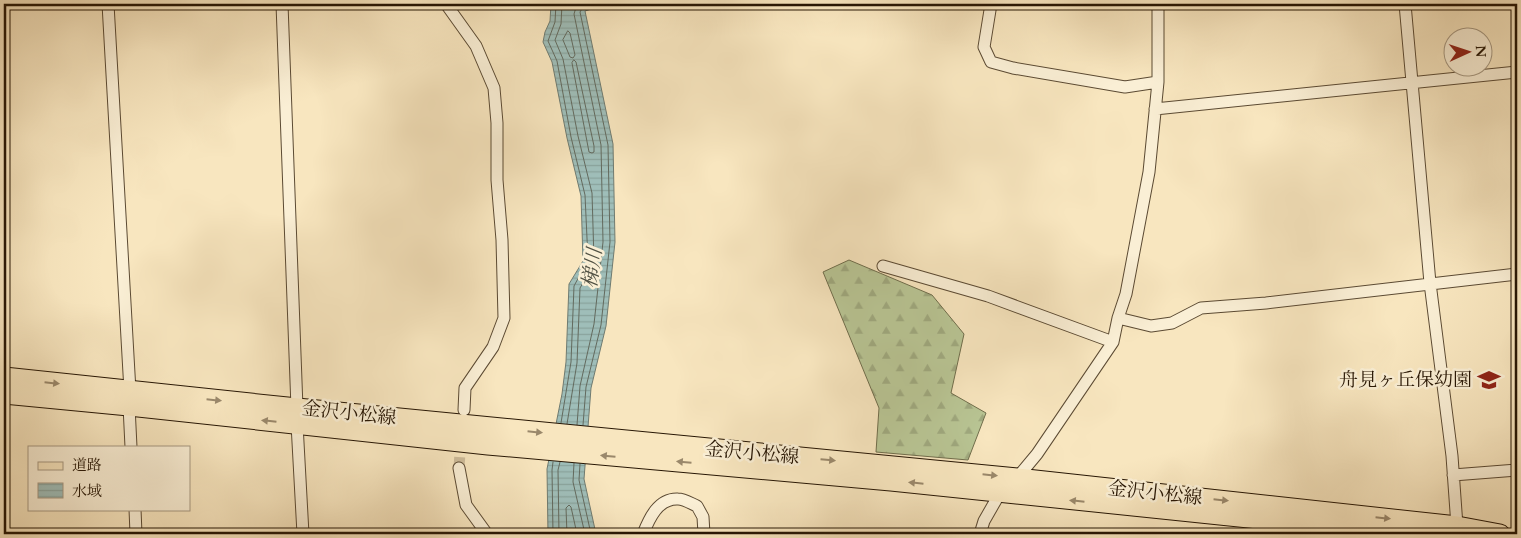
<svg xmlns="http://www.w3.org/2000/svg" width="1521" height="538" font-family="Cardo,'Noto Serif JP',serif">
<style>
.forest{fill:url(#forest-firs);stroke:#706e4c}
.water{fill:url(#water-rules);stroke:#6f7b71}
.lines{fill:none;stroke-linecap:round;stroke-linejoin:round}
.shore{stroke:#636a5e;stroke-width:1}
.minor-tunnel{stroke:#cebc9a;stroke-width:11;stroke-dasharray:11 5.5;stroke-linecap:butt}
.minor-casing{stroke:#5b4a33;stroke-width:13}
.primary-casing{stroke:#271604;stroke-width:21}
.minor{stroke:#faefd5;stroke-width:11}
.primary{stroke:#f8e6bf;stroke-width:19}
.oneway{fill:#9a886b}
.labels{text-anchor:middle;dominant-baseline:central;stroke-width:5;stroke-linejoin:round;paint-order:stroke}
.poi-label{font-size:19px;fill:#271604;stroke:#faefd5;text-anchor:end}
.street-label{font-size:19px;fill:#271604;stroke:#faefd5}
.water-label{font-size:20px;font-style:italic;fill:#515143;stroke:#faefd5}
</style>
<defs>
<pattern id="forest-firs" width="22" height="20" patternUnits="userSpaceOnUse" patternTransform="scale(1.25)"><rect width="22" height="20" fill="#b9c695"/><path d="M5 1l3.5 6h-7zM16 11l3.5 6h-7z" fill="#9fa97f"/></pattern>
<pattern id="water-rules" width="6" height="5" patternUnits="userSpaceOnUse" patternTransform="scale(1.25)"><rect width="6" height="5" fill="#9fbeb9"/><path d="M0 2.5h6" fill="none" stroke="#89a39d"/></pattern>
</defs>
<rect width="100%" height="100%" fill="#f8e6bf"/>
<filter id="stains"><feTurbulence type="fractalNoise" baseFrequency=".004" numOctaves="4"/><feColorMatrix values="0 0 0 0 .2 0 0 0 0 .09 0 0 0 0 .02 0 0 0 .5 -.17"/></filter>
<radialGradient id="worn" r=".72"><stop offset=".6" stop-color="#630" stop-opacity="0"/><stop offset="1" stop-color="#630" stop-opacity=".3"/></radialGradient>
<path class="forest" d="M849,260L932,295L964,334L951,393L986,413L968,460L876,452L879,408L823,272Z"/>
<path class="water" d="M551,4H608L585,11L613,144L615,242L606,326L591,388L584,479L596,534H548L547,469L562,394L566,362L569,284L583,261L581,196L567,138L552,62L543,42L545,32L550,21Z"/>
<g class="lines">
<path class="shore" d="M556,4L555,22L548,41L557,61L571,137L585,195L588,260L574,286L571,362L561,423
M562,4L561,24L555,40L563,59L578,136L592,193L594,260L593,266L580,288L577,363L567,424
M568,31L570,33L575,55L573,58L570,57L563,40Z
M574,60L576,62L594,146V152L592,153L589,152L572,63Z
M577,425L580,386L594,324L603,242L601,145L574,14L577,4
M583,425L586,387L601,325L610,242L608,145L580,12L583,7L592,4
M574,463L573,482L585,534
M580,464L579,480L591,534
M553,534L552,470L553,462
M559,534L558,470L560,462
M567,534L566,508L569,505L571,507L577,534"/>
<path class="minor-tunnel" d="M459,468L461,437"/>
<defs>
<path id="minor" d="M108,4L130,391
M282,4L297,408
M446,4L476,46L494,88L497,123V180L502,240L504,318L493,347L465,388L464,410
M991,4L984,47L991,62L1013,68L1125,87L1158,82
M1405,4L1430,283L1452,456L1457,526
M1155,109L1517,72
M883,266L988,296L1113,342
M1118,318L1151,326L1172,323L1201,308L1266,303L1517,274
M129,406L131,447
M297,424L303,534
M459,468L466,505L487,534
M1453,475L1517,470
M1017,478L1037,454L1113,342L1118,318L1126,294L1149,172L1158,82V4
M135,509L136,534
M643,534C649,519 658,498 678,499C684,499 692,504 697,506L703,517L704,534
M980,534L984,521L1000,493"/>
<path id="primary" d="M4,377L297,408L1017,478L1457,526L1500,534
M4,394L129,406L488,445L891,481L1404,534"/>
</defs>
<use href="#minor" class="minor-casing"/>
<use href="#primary" class="primary-casing"/>
<use href="#minor" class="minor"/>
<use href="#primary" class="primary"/>
</g>
<defs><path id="oneway-solid" d="M-6-.8H1V-3.2L6.5 0L1 3.2V.8H-6Z" transform="scale(1.25)"/></defs>
<g class="oneway">
<use href="#oneway-solid" transform="translate(52 383) rotate(6)"/>
<use href="#oneway-solid" transform="translate(214 400) rotate(6)"/>
<use href="#oneway-solid" transform="translate(269 421) rotate(-174)"/>
<use href="#oneway-solid" transform="translate(535 432) rotate(6)"/>
<use href="#oneway-solid" transform="translate(608 456) rotate(-175)"/>
<use href="#oneway-solid" transform="translate(828 460) rotate(5)"/>
<use href="#oneway-solid" transform="translate(684 462) rotate(-175)"/>
<use href="#oneway-solid" transform="translate(990 475) rotate(6)"/>
<use href="#oneway-solid" transform="translate(916 483) rotate(-174)"/>
<use href="#oneway-solid" transform="translate(1221 500) rotate(6)"/>
<use href="#oneway-solid" transform="translate(1077 501) rotate(-174)"/>
<use href="#oneway-solid" transform="translate(1383 518) rotate(6)"/>
</g>
<defs>
<symbol id="school-bare" viewBox="-9 -9 18 18"><path d="M0-5L7-2L0 1L-7-2ZM-4 1L0 2.5L4 1V4Q0 6-4 4Z" fill="#8f2418" stroke="#faefd5" stroke-width="2.5" paint-order="stroke"/></symbol>
</defs>
<g fill-rule="evenodd">
<use href="#school-bare" x="1473" y="364" width="32" height="32"/>
</g>
<g class="labels">
<g class="poi-label">
<text x="1472" y="380">舟見ヶ丘保幼園</text>
</g>
<g class="street-label">
<text transform="translate(349 413) rotate(6)">金沢小松線</text>
<text transform="translate(752 453) rotate(5)">金沢小松線</text>
<text transform="translate(1155 493) rotate(6)">金沢小松線</text>
</g>
<g class="water-label">
<text transform="translate(592 268) rotate(-82)">梯川</text>
</g>
</g>
<rect width="1521" height="538" fill="none" stroke="#f8e6bf" stroke-width="20"/>
<rect x="5" y="5" width="1511" height="528" fill="none" stroke="#271604" stroke-width="2.5"/>
<rect x="10" y="10" width="1501" height="518" fill="none" stroke="#271604"/>
<rect x="28" y="446" width="162" height="65" fill="#faefd5" stroke="#a69881"/>
<rect x="38" y="462" width="25" height="8" fill="#f8e6bf" stroke="#a69881"/>
<text x="72" y="470" font-size="15" fill="#271604">道路</text>
<rect x="38" y="483" width="25" height="15" fill="url(#water-rules)" stroke="#a69881"/>
<text x="72" y="496" font-size="15" fill="#271604">水域</text>
<g transform="translate(1468 52) rotate(87)"><circle r="24" fill="#faefd5" stroke="#a69881"/>
<path d="M0-4L9 19L0 12L-9 19Z" fill="#8f2418"/>
<text y="-8" font-size="14" font-weight="bold" text-anchor="middle" fill="#271604">N</text>
</g>
<rect width="100%" height="100%" filter="url(#stains)"/>
<rect width="100%" height="100%" fill="url(#worn)"/>
</svg>
